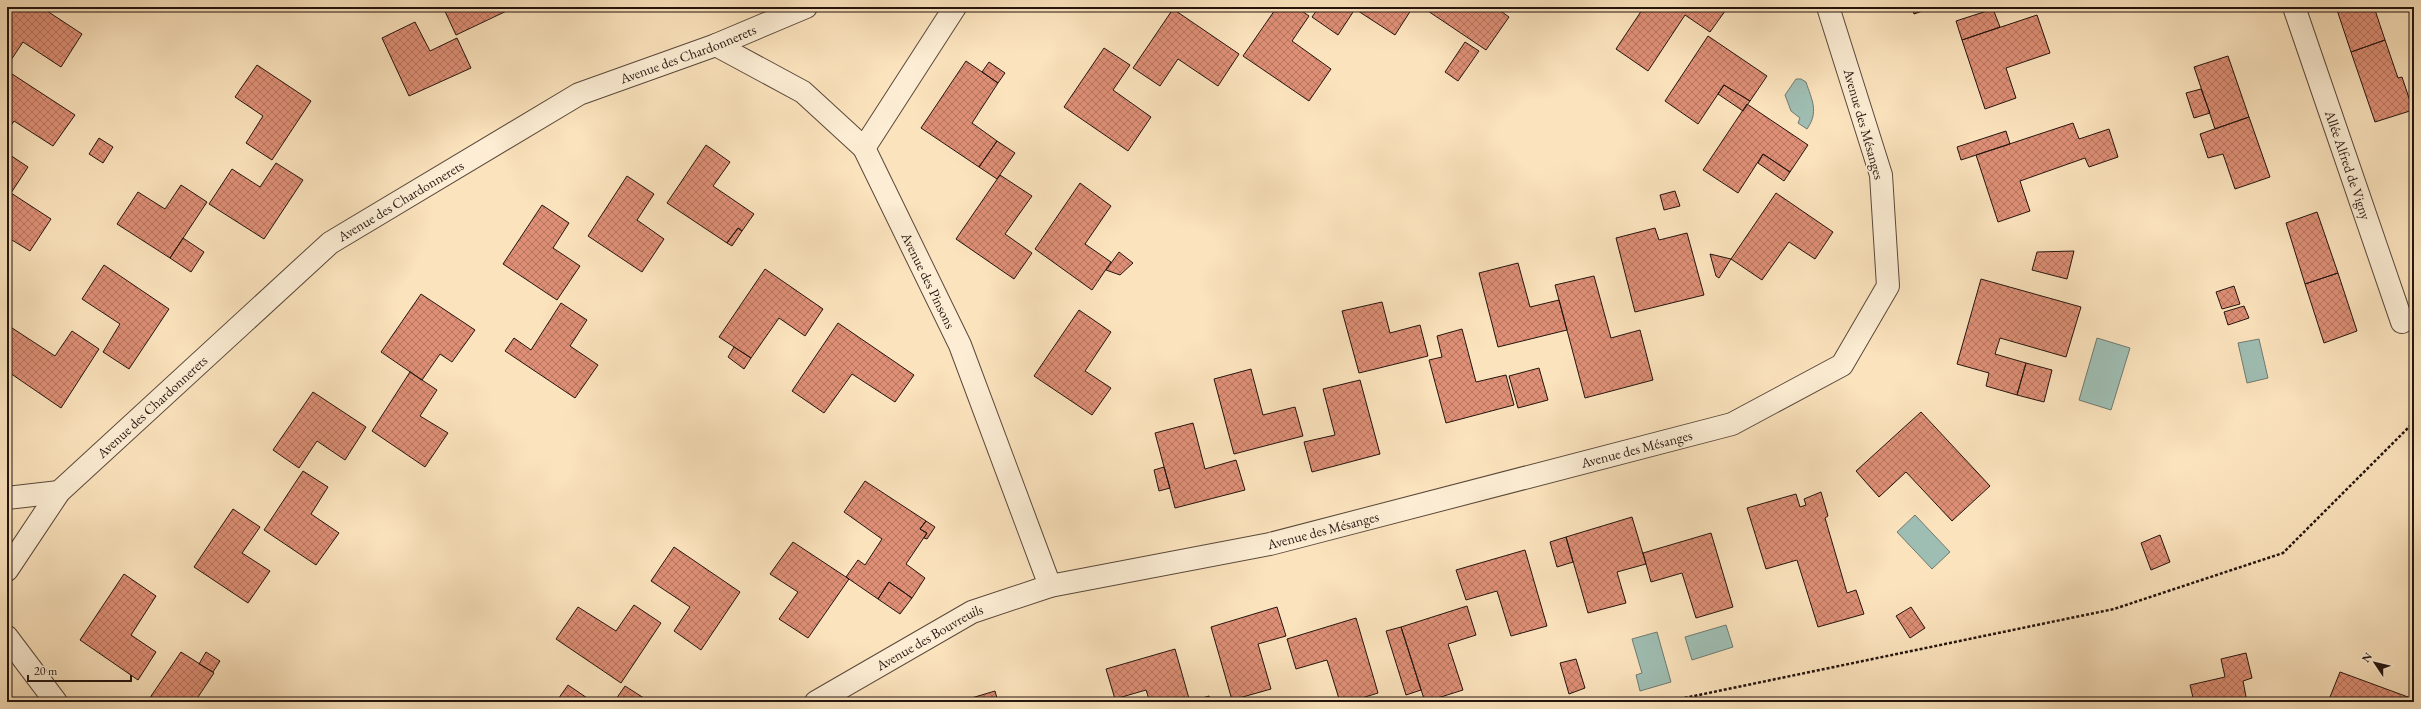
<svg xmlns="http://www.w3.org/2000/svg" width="2421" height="709" font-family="'EB Garamond',serif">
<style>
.water{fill:#9fbeb3;stroke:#6e7a71}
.building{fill:url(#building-cross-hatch);stroke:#24140e}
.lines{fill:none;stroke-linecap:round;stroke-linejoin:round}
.minor-casing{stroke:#5a483a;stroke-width:24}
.path{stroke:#24140e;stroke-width:2.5;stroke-dasharray:3 2;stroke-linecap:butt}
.minor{stroke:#fcedd4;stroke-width:22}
.labels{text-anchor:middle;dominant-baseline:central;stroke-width:3.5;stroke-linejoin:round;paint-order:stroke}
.street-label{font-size:14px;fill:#24140e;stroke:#fcedd4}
</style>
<defs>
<pattern id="building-cross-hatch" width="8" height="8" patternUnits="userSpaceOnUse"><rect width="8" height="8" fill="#de8f76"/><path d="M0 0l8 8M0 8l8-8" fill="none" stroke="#b4745f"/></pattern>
</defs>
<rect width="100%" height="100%" fill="#fbe3bd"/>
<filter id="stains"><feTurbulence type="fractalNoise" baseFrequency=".005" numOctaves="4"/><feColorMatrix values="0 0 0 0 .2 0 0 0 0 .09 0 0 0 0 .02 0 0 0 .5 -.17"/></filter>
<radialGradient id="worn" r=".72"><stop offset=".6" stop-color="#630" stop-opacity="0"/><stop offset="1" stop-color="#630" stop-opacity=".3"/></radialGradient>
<path class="water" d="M1796,79H1801L1806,82C1812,100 1819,112 1807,129L1798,123L1800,118L1791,111L1785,95Z
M2097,338L2130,348L2111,410L2079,400Z
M2259,339L2268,378L2247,383L2238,343Z
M1915,515L1950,552L1932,569L1897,532Z
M1726,625L1733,647L1692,660L1685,637Z
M1657,632L1671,682L1640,691L1636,675L1642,673L1632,639Z"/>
<path class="building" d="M7,7H41L82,34L61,67L23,42L7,66Z
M443,7H515L456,35Z
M1277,7H1296L1309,16L1292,41L1331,69L1309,101L1243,56Z
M1319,7H1413L1395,35L1355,9L1338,35L1312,17Z
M1422,7H1495L1509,17L1486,50Z
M1550,7H1561L1558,12Z
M1644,7H1728L1710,32L1685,15L1648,71L1616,49Z
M1912,7H1934L1914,14Z
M2336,7H2374L2385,40L2351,52Z
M1173,9L1239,54L1218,86L1178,59L1160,86L1133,68Z
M1993,9L2000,27L1962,40L1956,21Z
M2037,15L2050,53L2006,68L2016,98L1985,109L1962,40Z
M415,22L430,51L457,38L471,68L409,96L382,38Z
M1708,36L1767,76L1750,101L1724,85L1698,124L1665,101Z
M2385,40L2398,78L2402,77L2413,110L2375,122L2351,52Z
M1465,42L1479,51L1458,81L1445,72Z
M1104,48L1130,65L1113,90L1151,117L1128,151L1064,107Z
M2228,56L2249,117L2215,129L2194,67Z
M966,61L998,83L972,123L997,141L979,167L921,128Z
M989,62L1005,73L998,83L982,72Z
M257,65L311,101L272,160L246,143L263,116L235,97Z
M9,72L75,115L53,146L14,121L7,132Z
M1724,85L1750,101L1743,111L1718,94Z
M2201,89L2210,113L2194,118L2186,93Z
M1747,104L1808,145L1790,172L1763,154L1738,193L1703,170Z
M2249,117L2270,177L2235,189L2223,154L2208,158L2200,134Z
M2073,123L2079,139L2109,129L2118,157L2089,167L2085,158L2020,181L2030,211L1998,222L1976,155Z
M2006,131L2010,144L1961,160L1957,147Z
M99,138L113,147L103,163L89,154Z
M997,141L1015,153L997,179L979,167Z
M706,145L730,162L713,186L754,214L742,231L738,228L727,243L667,203Z
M7,153L28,167L11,193L51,219L30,251L7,237Z
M1763,154L1790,172L1784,181L1758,163Z
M276,163L303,180L264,239L209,204L232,169L260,187Z
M1000,175L1032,196L1005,234L1032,253L1014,279L956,239Z
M627,176L654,194L637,220L664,239L642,272L588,236Z
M1080,183L1111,206L1085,244L1111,262L1092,290L1035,249Z
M181,185L207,202L170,258L117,224L138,192L165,209Z
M1675,191L1680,206L1664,210L1660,195Z
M1776,193L1833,232L1815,259L1789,242L1762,280L1731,259Z
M542,205L569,223L553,248L580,266L557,300L503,264Z
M2317,212L2338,273L2305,284L2286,223Z
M738,228L742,231L732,246L727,243Z
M1655,228L1659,240L1687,233L1704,295L1635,312L1616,238Z
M183,238L204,252L191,272L170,258Z
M2074,251L2067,279L2032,270L2037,252Z
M1119,252L1133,263L1120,275L1106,270Z
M1710,254L1731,259L1719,278L1716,276Z
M1518,263L1530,307L1559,300L1567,330L1498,347L1479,273Z
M104,265L169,309L129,369L103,352L120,324L82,299Z
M765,269L823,309L805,336L779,318L751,358L719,337Z
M2338,273L2357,331L2324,343L2305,284Z
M1594,276L1611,338L1640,330L1653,380L1585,398L1555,285Z
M1981,279L2081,307L2066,357L2000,338L1995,354L2026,363L2017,395L1986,386L1989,373L1957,364Z
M2234,286L2240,304L2222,309L2216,292Z
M421,294L475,330L452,362L440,354L422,380L381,352Z
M1382,302L1390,333L1420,325L1428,356L1359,373L1342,311Z
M561,303L587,320L570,346L598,365L575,398L505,351L514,338L531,350Z
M2244,306L2249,318L2228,325L2224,312Z
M1079,310L1111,332L1085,371L1111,388L1092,415L1034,376Z
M838,323L914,375L895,402L852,374L824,413L792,391Z
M9,326L55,356L72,331L99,349L61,408L7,371V330Z
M1462,329L1476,382L1506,375L1514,405L1446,423L1429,360L1442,357L1437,336Z
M734,347L751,358L744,369L728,357Z
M2026,363L2052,370L2044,402L2017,395Z
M1539,368L1548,400L1518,408L1509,376Z
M1251,369L1263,415L1295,407L1303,436L1234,454L1214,379Z
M410,372L437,390L420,416L448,433L425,467L372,431Z
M1360,380L1380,454L1312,472L1304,442L1335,435L1323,389Z
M313,392L366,427L345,460L317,441L299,468L273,450Z
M1921,412L1990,486L1952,521L1906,472L1879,497L1856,471Z
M1193,423L1205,469L1236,460L1245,490L1175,508L1155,433Z
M1164,467L1170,488L1159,491L1154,470Z
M303,471L328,487L311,514L339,533L316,565L264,530Z
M865,481L926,521L920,529L927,533L906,564L925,578L912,598L889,582L878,599L846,577L858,560L865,565L882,539L844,512Z
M1821,492L1828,516L1825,518L1847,593L1856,590L1864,614L1818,627L1797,560L1766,569L1747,508L1796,494L1800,507L1806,505L1804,499Z
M233,509L260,527L242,553L270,571L248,603L194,567Z
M1632,517L1646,564L1617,572L1626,603L1588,613L1566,537Z
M926,521L935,527L927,539L924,538L927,533L920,529Z
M1711,533L1733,607L1696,618L1682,573L1651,582L1643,553Z
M2160,535L2170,562L2151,570L2141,543Z
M1566,537L1573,562L1557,567L1550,542Z
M793,542L849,579L808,638L779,619L798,592L770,574Z
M674,547L740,592L701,650L674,631L690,607L651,581Z
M1525,550L1547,626L1511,636L1497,591L1466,600L1456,570Z
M124,574L156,596L131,635L156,652L138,680L80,640Z
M889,582L912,598L900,614L878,599Z
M634,605L661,623L621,683L556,639L578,607L616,631Z
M1467,606L1476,635L1448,644L1463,690L1425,702L1401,627Z
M1277,607L1286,636L1258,644L1271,689L1232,700L1211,627Z
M1911,607L1925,628L1910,638L1896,616Z
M1356,618L1378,693L1349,702H1340L1327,660L1296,669L1287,639Z
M1401,627L1421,690L1406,695L1386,631Z
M1175,649L1190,702H1150L1146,690L1115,699L1106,669Z
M181,652L214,673L196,700L200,702H147Z
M206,652L220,661L213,672L199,664Z
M2246,653L2252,678L2243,681L2247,702H2194L2190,685L2225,677L2221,659Z
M1576,659L1585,688L1569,694L1560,663Z
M2340,672L2408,697L2406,702H2328Z
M568,685L593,702H556Z
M625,686L650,702H614Z
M995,691L998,702H958Z
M1209,696L1211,702H1196V700Z"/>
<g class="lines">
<defs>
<g id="minor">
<path id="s1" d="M2294,7L2402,322"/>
<path id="s2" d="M716,45L803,92L864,148L960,345L1050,586"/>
<path d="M864,148L955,7"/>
<path d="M7,498L59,492"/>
<path id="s3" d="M7,570L59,492L330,243L579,94L716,45L806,7"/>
<path d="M7,637L56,702"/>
<path id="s4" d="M816,702L972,612L1050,586L1270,544L1732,424L1842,365L1888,286L1881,175L1828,7"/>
</g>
</defs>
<use href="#minor" class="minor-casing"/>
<path class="path" d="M1665,702L2114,609L2283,553L2414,422"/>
<use href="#minor" class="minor"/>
</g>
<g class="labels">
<g class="street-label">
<text stroke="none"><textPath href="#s3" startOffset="868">Avenue des Chardonnerets</textPath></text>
<text transform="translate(1864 124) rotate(74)">Avenue des Mésanges</text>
<text stroke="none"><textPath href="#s1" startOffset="167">Allée Alfred de Vigny</textPath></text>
<text stroke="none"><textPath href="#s3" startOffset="544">Avenue des Chardonnerets</textPath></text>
<text stroke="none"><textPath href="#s2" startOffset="329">Avenue des Pinsons</textPath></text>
<text stroke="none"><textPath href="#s3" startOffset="220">Avenue des Chardonnerets</textPath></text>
<text stroke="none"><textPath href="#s4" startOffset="865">Avenue des Mésanges</textPath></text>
<text stroke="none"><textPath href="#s4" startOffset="541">Avenue des Mésanges</textPath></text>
<text stroke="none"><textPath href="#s4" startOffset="131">Avenue des Bouvreuils</textPath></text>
</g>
</g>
<rect width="2421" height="709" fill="none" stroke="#fbe3bd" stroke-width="24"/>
<rect x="8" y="8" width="2405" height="693" fill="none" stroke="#24140e" stroke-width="2"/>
<rect x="12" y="12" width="2397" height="685" fill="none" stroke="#24140e"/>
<g transform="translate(2375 663) rotate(305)" stroke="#fcedd4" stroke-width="3" paint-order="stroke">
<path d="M0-3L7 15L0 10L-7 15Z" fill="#24140e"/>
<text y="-6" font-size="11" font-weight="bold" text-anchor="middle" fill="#24140e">N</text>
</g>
<path d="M28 675v6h103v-6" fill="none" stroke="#24140e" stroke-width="2"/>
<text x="34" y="675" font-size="12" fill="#24140e" stroke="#fcedd4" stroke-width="3" paint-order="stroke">20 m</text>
<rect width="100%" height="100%" filter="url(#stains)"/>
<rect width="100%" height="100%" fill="url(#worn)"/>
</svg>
